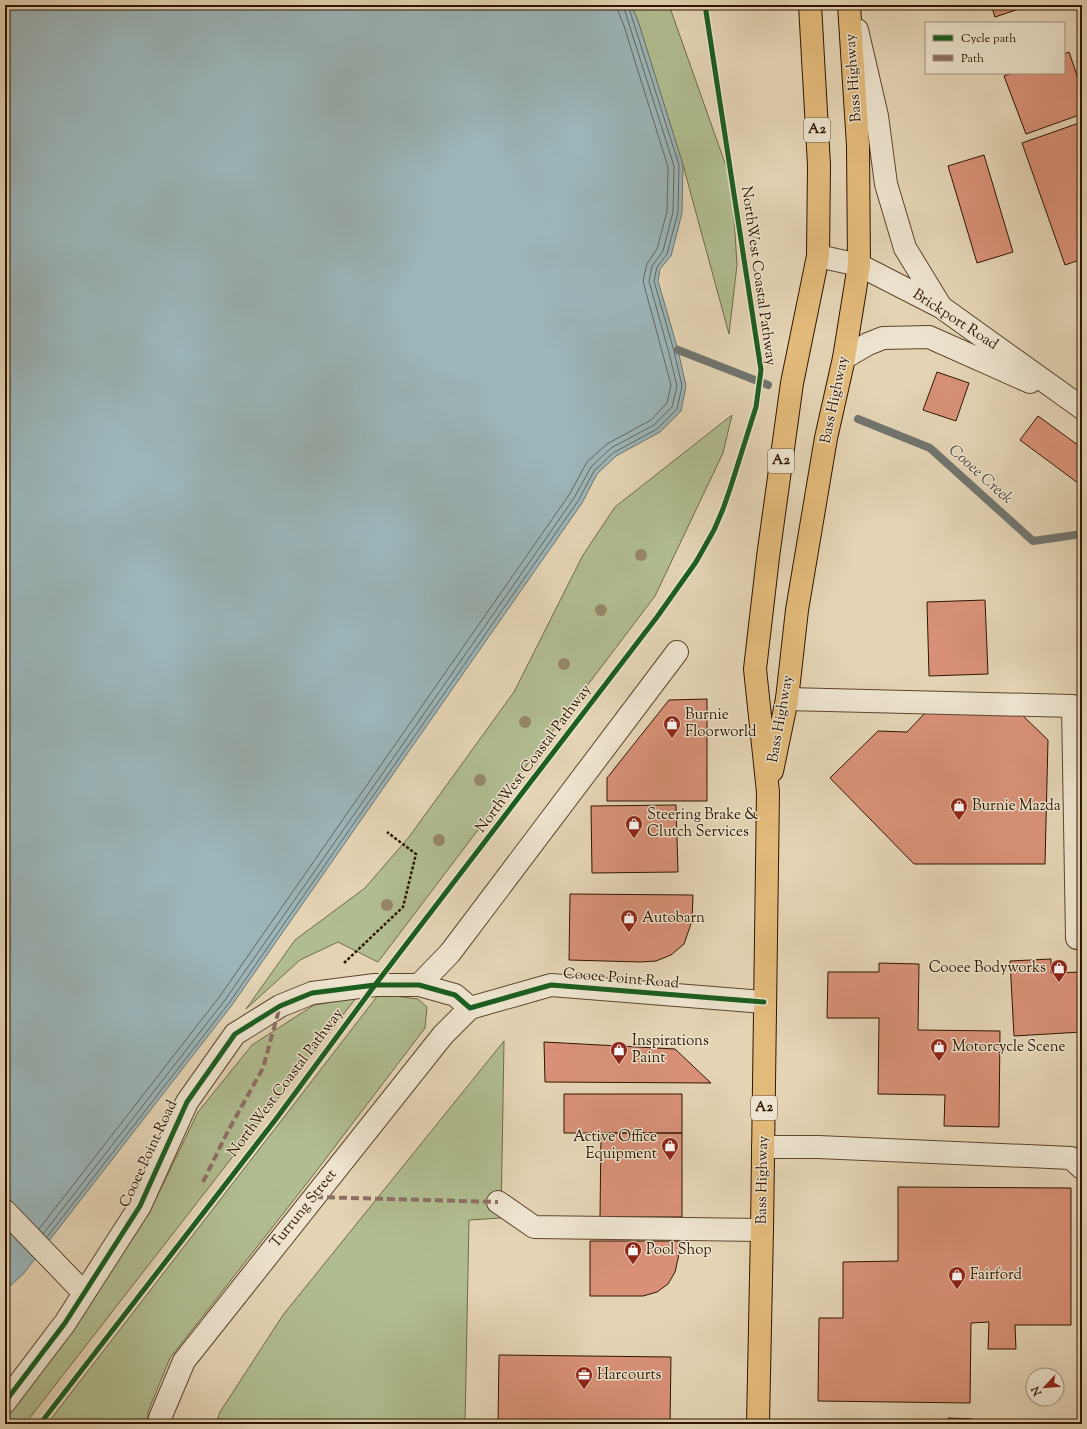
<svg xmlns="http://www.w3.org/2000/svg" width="1087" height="1429" font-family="'Sorts Mill Goudy',serif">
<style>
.green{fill:#b0bd90;stroke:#706a48}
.water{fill:#9bb5b9;stroke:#70756f}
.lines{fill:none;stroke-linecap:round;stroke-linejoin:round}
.shore{stroke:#65665c;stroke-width:1}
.stream{stroke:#70756f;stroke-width:8}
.building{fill:#d89178;stroke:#2f1600}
.minor-casing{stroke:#5c462d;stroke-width:24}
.highway-casing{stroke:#2f1600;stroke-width:24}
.path{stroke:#2f1600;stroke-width:2.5;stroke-dasharray:3 2;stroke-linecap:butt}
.minor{stroke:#ede3ce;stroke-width:22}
.highway{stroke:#e2ba7a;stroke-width:22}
.quiet{stroke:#8d6e63;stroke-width:4;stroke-dasharray:8 4;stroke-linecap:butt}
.cycleway-casing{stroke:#ede3ce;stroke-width:8}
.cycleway{stroke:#1b5e20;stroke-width:5}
.tree{fill:#968769}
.labels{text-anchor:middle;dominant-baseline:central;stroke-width:3;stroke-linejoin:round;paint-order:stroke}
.shield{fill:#ede3ce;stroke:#68543e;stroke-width:1}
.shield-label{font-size:14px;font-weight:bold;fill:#2f1600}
.street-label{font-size:15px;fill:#2f1600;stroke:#ede3ce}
.poi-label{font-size:15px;fill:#2f1600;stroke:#ede3ce;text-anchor:start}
.water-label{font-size:16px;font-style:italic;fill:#4f4638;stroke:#ede3ce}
</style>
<rect width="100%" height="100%" fill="#e4d4b4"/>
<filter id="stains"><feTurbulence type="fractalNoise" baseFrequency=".005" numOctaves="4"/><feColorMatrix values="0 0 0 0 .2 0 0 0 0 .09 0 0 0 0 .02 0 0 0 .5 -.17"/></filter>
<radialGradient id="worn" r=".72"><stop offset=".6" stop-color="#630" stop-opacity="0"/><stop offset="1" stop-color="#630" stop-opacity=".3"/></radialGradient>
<path class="green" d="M631,5H669L732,183L737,265L729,334L683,165L638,21Z
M732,415L723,453L655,596L378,962L338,942L300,960L246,1009L295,940L365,888L409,837L514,692L583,555L615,507Z
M379,994L418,999L427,1007L425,1028L311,1178L170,1358L148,1412V1424H47Z
M356,998L25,1424H5V1416L31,1385L149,1213L198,1112L252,1045L314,1005Z
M504,1041L501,1218L469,1220L465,1424H216L220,1412L283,1315Z"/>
<path class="water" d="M5,5H631L638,21L683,165L682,213L671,256L660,269L658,281L678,350L686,386L681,411L660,432L616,456L597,474L582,503L232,1005L24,1273L5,1291Z"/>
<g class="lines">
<path class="shore" d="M39,1229L220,996L569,495L587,462L607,444L651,420L667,403L671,385L643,281L647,264L657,249L667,211L668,167L624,26L618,11L617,5
M43,1234L225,1000L574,498L591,467L611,448L654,425L672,407L677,386L669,353L649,281L652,266L663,251L673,212L674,166L623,5
M47,1237L229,1003L578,501L594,471L613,453L657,429L677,409L682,386L674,351L654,281L657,267L667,254L678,212L679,165L628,5"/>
<path class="stream" d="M678,350L768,385
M858,419L930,448L1033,541L1082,534"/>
</g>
<path class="building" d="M991,5H1031L995,17Z
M1069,52L1082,90V114L1026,134L1004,76L1012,73H1064V54Z
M1082,122V259L1065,265L1022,143Z
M984,155L1013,252L977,263L948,166Z
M937,372L969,383L956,421L923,410Z
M1038,416L1082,448V486L1020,440Z
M985,600L988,674L929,676L927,602Z
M707,699V801H607V778L669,700Z
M1017,710L1048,740L1045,864H914L830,778L878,731L907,732L927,711Z
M676,805L678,872L592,873L591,806Z
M570,894L693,895L692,921L684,944L671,955L656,961L640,962L569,960Z
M1051,959V973L1082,972V1032L1014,1036L1010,961Z
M879,963L919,964L918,1030L1000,1031L999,1127L944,1126L945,1095L878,1094L879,1018H827L828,972H879Z
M544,1042L675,1049L711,1083L545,1082Z
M564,1094H682V1133H564Z
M601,1133H682V1217H600Z
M898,1187L1071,1188V1325H1015L1016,1349H988L989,1322L971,1323L970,1403L818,1401L819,1318H843V1262L898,1261Z
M590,1241H682L675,1272L668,1284L657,1292L643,1296H590Z
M499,1355L671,1357L670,1424H498Z
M948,1418L973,1419V1424H948Z"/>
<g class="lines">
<defs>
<path id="minor" d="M857,30L877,116L886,184L905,248L941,307
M818,256L859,265L941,307L1082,408
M844,358L868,344L883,338L929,337L1030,382
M787,699L1073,706L1077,938
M419,985L450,953L677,652
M763,1147H818L1071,1158L1082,1168
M498,1202L534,1227L762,1230
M5,1211L84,1293
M5,1402L65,1323L140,1206L187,1102L235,1034L280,1006L312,993L375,985H419L455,995L470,1008L551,985L764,1002
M160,1424V1418L184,1361L443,1035L470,1008"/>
<path id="highway" d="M772,771L787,699L797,610L826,438L844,358L859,265L858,145L849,5
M758,1424L762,1230L768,792L755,669L768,557L792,383L818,256L819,165L810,5"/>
</defs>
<use href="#minor" class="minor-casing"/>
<use href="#highway" class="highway-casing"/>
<path class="path" d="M344,963L403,907L416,854L387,832"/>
<use href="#minor" class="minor"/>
<use href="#highway" class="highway"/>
<path class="quiet" d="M203,1182L228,1131L263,1068L280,1006
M315,1197L498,1202"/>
<defs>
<path id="cycleway" d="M5,1402L65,1323L140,1206L187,1102L235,1034L280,1006L312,993L375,985H419L455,995L470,1008L551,985L764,1002
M40,1424L276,1119L375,985L657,617L696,562L714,530L723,509L730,489L756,407L761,370L705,5"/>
</defs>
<use href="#cycleway" class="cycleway-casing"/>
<use href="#cycleway" class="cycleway"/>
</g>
<g class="tree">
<circle cx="641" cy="555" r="6"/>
<circle cx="601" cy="610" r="6"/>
<circle cx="564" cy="664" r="6"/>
<circle cx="525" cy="722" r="6"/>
<circle cx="480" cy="780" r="6"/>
<circle cx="439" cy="840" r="6"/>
<circle cx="387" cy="905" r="6"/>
</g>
<defs>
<symbol id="shop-pin" viewBox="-11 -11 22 30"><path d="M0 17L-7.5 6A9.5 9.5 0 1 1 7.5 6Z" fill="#8f2418" stroke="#ede3ce"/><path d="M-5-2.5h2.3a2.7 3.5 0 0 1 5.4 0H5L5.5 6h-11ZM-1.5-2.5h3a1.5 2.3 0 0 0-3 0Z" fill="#fff"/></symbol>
<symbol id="office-pin" viewBox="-11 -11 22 30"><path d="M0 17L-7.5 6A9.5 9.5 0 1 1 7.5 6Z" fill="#8f2418" stroke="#ede3ce"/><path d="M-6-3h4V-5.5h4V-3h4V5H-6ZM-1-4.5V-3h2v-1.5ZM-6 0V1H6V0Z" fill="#fff"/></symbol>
</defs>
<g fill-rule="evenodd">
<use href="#shop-pin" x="662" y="714" width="20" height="27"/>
<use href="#shop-pin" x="949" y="796" width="20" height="27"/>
<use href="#shop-pin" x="624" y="814" width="20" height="27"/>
<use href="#shop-pin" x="619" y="908" width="20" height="27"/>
<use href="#shop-pin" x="1049" y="958" width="20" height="27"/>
<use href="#shop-pin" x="929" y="1037" width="20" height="27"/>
<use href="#shop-pin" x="609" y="1040" width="20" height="27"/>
<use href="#shop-pin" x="660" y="1136" width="20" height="27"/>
<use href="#shop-pin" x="623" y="1240" width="20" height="27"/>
<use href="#shop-pin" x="947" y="1265" width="20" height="27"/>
<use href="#office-pin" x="574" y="1365" width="20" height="27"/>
</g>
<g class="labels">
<g class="shield">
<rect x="804" y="118" width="26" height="24" rx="3"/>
<rect x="768" y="449" width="26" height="24" rx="3"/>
<rect x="751" y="1096" width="26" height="24" rx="3"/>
</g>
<g class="shield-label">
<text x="817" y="130">A2</text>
<text x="781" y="461">A2</text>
<text x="764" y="1108">A2</text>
</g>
<g class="street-label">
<text transform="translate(854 78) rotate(-94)">Bass Highway</text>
<text transform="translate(758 276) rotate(82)">NorthWest Coastal Pathway</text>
<text transform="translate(955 320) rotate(33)">Brickport Road</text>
<text transform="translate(835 400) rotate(-78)">Bass Highway</text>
<text transform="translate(781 719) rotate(-80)">Bass Highway</text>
<text transform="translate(534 759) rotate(-53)">NorthWest Coastal Pathway</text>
<text transform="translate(621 979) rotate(5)">Cooee Point Road</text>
<text transform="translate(286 1083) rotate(-53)">NorthWest Coastal Pathway</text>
<text transform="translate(149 1154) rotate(-65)">Cooee Point Road</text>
<text transform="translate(763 1180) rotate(-89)">Bass Highway</text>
<text transform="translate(304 1209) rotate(-51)">Turrung Street</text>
</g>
<g class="poi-label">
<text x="685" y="715">Burnie<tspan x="685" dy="17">Floorworld</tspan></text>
<text x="972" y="806">Burnie Mazda</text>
<text x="647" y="815">Steering Brake &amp;<tspan x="647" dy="17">Clutch Services</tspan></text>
<text x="642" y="918">Autobarn</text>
<text x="1046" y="968" text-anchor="end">Cooee Bodyworks</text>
<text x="632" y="1041">Inspirations<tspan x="632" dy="17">Paint</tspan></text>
<text x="952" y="1047">Motorcycle Scene</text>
<text x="657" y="1137" text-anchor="end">Active Office<tspan x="657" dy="17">Equipment</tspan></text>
<text x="646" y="1250">Pool Shop</text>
<text x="970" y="1275">Fairford</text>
<text x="597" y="1375">Harcourts</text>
</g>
<g class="water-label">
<text transform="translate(980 475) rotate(42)">Cooee Creek</text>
</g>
</g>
<rect width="1087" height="1429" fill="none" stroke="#e4d4b4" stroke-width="20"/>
<rect x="6" y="6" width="1075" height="1417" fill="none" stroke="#2f1600" stroke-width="2"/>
<rect x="10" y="10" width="1067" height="1409" fill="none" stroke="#2f1600"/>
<rect x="925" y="22" width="140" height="52" fill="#ede3ce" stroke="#a1917c"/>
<rect x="933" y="35" width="20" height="6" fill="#1b5e20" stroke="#a1917c"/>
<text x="961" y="42" font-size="12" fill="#2f1600">Cycle path</text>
<rect x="933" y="55" width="20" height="6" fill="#8d6e63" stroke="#a1917c"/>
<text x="961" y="62" font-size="12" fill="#2f1600">Path</text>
<g transform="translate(1045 1387) rotate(244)"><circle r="19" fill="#ede3ce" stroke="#a1917c"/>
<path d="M0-3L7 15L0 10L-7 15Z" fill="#8f2418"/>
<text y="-6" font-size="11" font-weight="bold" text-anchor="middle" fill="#2f1600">N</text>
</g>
<rect width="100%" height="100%" filter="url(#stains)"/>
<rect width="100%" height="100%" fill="url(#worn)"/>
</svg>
